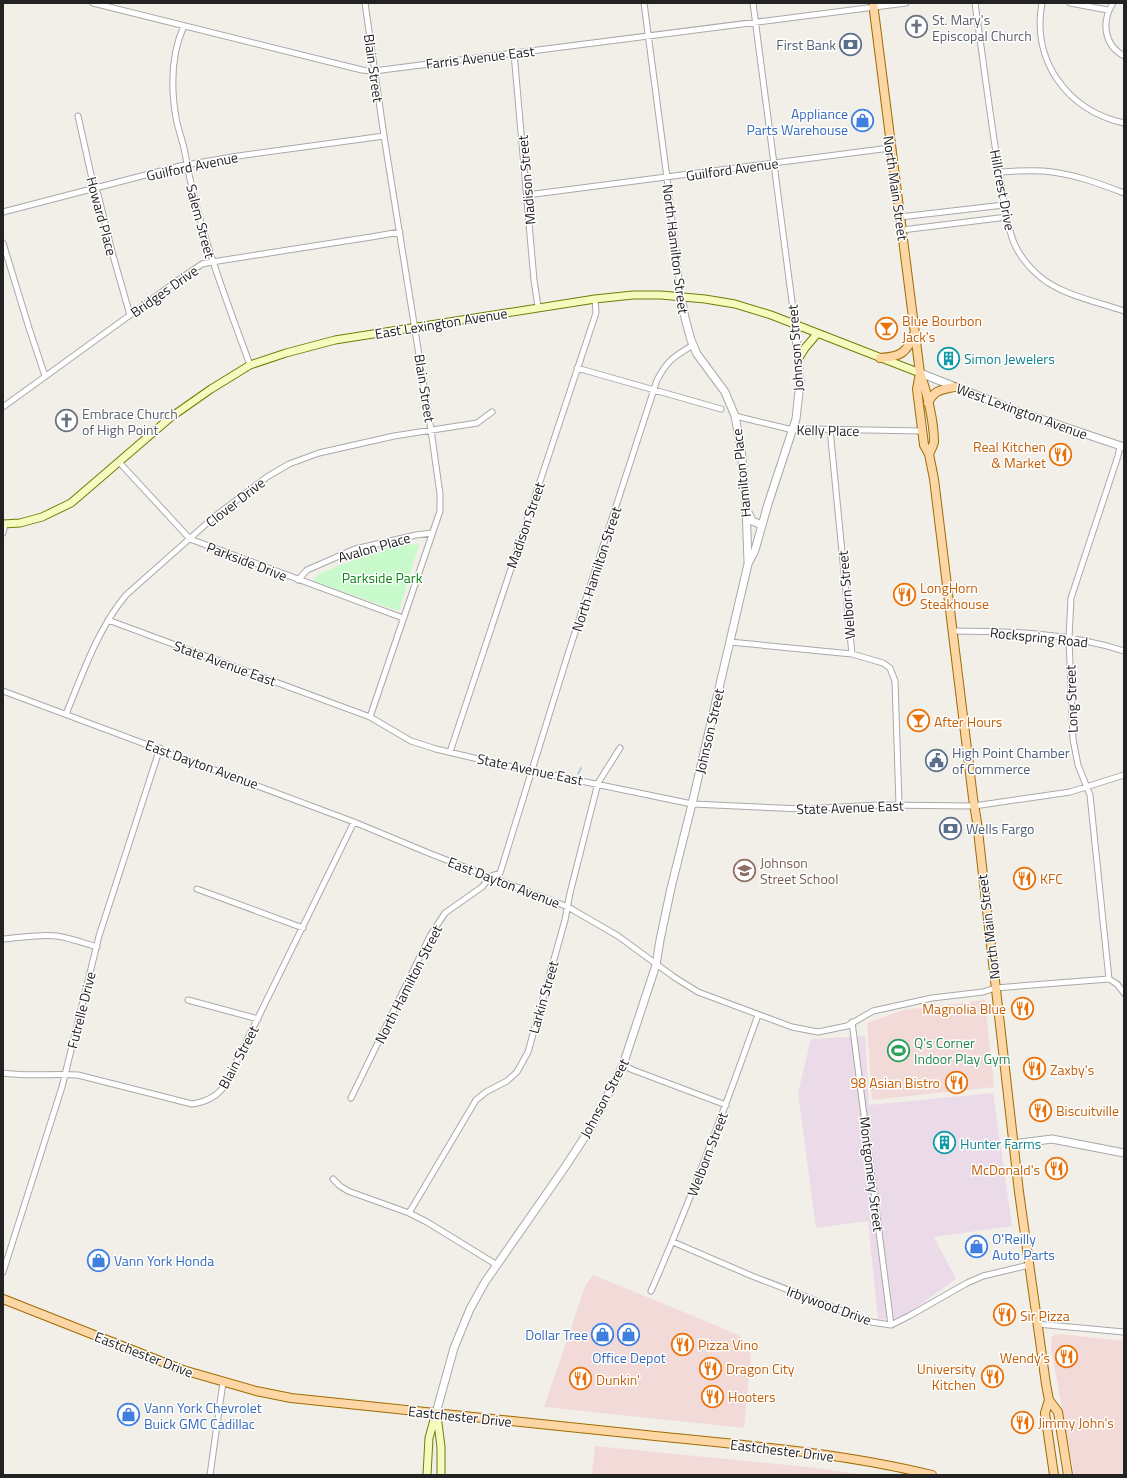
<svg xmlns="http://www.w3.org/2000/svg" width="1127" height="1478" font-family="'Titillium Web',sans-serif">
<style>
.commercial{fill:#f2dad9}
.industrial{fill:#ebdbe8}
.park{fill:#c8facc}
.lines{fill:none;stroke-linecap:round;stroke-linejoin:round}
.stream{stroke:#aad3df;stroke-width:2}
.minor-casing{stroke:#a9a9a9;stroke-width:7}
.tertiary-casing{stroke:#a9a9a9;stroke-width:9}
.secondary-casing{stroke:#707d05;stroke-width:9}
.primary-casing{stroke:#a06b00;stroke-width:10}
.minor{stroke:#fff;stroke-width:5}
.tertiary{stroke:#fff;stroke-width:7}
.secondary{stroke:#f7fabf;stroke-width:7}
.primary{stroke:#fcd6a4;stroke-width:8}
.labels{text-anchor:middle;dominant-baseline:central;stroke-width:3;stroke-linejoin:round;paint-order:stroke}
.worship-label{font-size:14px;fill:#5b616d;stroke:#fff;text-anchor:start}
.service-label{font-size:14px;fill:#4e5e75;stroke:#fff;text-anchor:start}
.street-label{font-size:14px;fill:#222;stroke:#fff}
.shop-label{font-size:14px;fill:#366cbe;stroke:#fff;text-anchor:start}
.food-label{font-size:14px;fill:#c56008;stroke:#fff;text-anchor:start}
.culture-label{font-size:14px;fill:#0d838f;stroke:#fff;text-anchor:start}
.park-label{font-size:14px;fill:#0c8416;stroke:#fff}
.education-label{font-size:14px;fill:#785e54;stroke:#fff;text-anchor:start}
.leisure-label{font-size:14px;fill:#27864d;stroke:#fff;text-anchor:start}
</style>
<rect width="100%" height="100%" fill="#f2efe9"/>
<path class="commercial" d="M985,1000L994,1087L872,1100L867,1023L903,1010Z
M593,1275L708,1322L740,1336L751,1354L744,1428L544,1407L586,1284Z
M1060,1334L1124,1341V1475H1074L1051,1348V1339L1053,1335Z
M595,1446L816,1468L866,1475H592Z"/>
<path class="industrial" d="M865,1036L869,1105L993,1093L1012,1226L934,1237L956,1279L903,1317L878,1320L868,1221L816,1228L798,1093L811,1039Z"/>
<path class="park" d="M419,544L399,611L313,581L318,574L394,545Z"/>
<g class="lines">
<path class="stream" d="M578,774L581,768"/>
<defs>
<path id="minor" d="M93,3L362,70L374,71L906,3
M365,3L384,136L431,430L440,494V511L370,717
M644,3L667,178L681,296
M753,3L795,325
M975,3C983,59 990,116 999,172C1004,195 1005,221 1014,243C1019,255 1028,266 1038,275C1058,294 1098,302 1124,311
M1042,3C1031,61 1068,111 1124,123
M1070,3L1108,10
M1113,3C1101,22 1104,45 1124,56
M184,26C171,54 171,88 176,118C178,130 183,141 185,153C197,226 225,296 250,365
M514,53L534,280L538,307
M78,116L94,188L98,194L112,252L130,315
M1000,172C1014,171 1029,170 1043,171C1071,173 1098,183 1124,193
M527,195L890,148
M3,212L180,166L238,156L384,136
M900,217L1004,205
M902,230L1007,217
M3,243L29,328L45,376
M577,368L721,409
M3,407L177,281L202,264L212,262L371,237L400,232
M735,416L793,430L811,429L922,431
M830,429L852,654
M119,462L190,539L403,618
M3,533L5,524
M298,580L307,570L355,549L416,535L432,533
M108,620L370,717L411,741L436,749L499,764L692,804L803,809L879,805L974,806L1070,792L1124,775
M952,631C1010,631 1069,633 1124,651
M730,642L852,654L883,663L890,668L895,681L899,805
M3,691L354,822L431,854L568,907L618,936L674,977L698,992L792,1027L818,1032L847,1026L873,1011L932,998L983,992L995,988L1109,979L1117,984L1124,993
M66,714C83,673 97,630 126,595L214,517L267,477L289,464L319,453L394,436L477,423L492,412
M450,752L596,313L595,299
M197,889L303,928
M3,939C21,938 39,934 57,936C70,938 84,943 97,947
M1109,979L1090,795L1078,765L1073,739L1069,638L1071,598L1118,456L1120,446
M188,1000L258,1019
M852,1022L891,1325
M623,1065L633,1070L726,1105
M3,1073C28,1077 53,1073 78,1075L192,1104C206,1102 217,1097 225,1085L354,822
M351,1098L430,936L445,913L482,887L491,876L500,873L568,654L657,380C668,359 674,357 693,345
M333,1179L340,1186L348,1191L409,1213L427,1222L497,1265
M409,1213L476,1100L486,1092L507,1081L517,1072L528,1052L565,920L570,893L598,783L620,748
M673,1242L752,1276L871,1322L891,1325L909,1316L967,1283L983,1276L1029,1265
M3,1272L62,1087L99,936L160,748
M651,1291C691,1200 725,1108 758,1015
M1037,1324L1124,1332
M210,1475L223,1382"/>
<path id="tertiary" d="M681,296L685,318L691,340L697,354L725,392L735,416L741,448L746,506L748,562
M920,373L1017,411L1124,447
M748,512L752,521L762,525
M1013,1144L1052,1139L1124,1153
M436,1413L454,1348L470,1309L485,1282L563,1170L592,1126L623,1065L656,965L660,940L671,888L692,804L748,564L755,550L768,504L796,419L800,382L795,325"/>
<path id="secondary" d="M798,359L805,348L817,334
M3,524L20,523L42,517L71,503L171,417L211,389L250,365L286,353L335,340L595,299L633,295H661L705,299L735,304L771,315L920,373
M437,1415L441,1447V1475
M427,1475L429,1438L436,1413"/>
<path id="primary" d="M873,3L920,373C927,392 934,422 934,442C933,446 931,450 929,454
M880,358C900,357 907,353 914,334
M920,373L917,389L924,445L929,454L934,479L973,798L977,822L1019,1192L1046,1384L1049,1400L1058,1412L1068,1475
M928,403C934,390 941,390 954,387
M3,1299L183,1370L256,1391L291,1398C409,1410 528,1423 646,1435C741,1445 838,1452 932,1475
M1049,1400L1045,1413L1054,1475"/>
</defs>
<use href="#minor" class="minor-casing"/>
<use href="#tertiary" class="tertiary-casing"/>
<use href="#secondary" class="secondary-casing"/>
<use href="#primary" class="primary-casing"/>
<use href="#minor" class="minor"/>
<use href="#tertiary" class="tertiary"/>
<use href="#secondary" class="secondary"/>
<use href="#primary" class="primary"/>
</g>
<defs>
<symbol id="church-ring" viewBox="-11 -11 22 22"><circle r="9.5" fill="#fff" stroke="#6b7280" stroke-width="1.5"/><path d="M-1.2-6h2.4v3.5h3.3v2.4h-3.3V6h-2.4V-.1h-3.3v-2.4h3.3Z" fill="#6b7280"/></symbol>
<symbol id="bank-ring" viewBox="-11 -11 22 22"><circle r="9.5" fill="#fff" stroke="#5c6f8a" stroke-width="1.5"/><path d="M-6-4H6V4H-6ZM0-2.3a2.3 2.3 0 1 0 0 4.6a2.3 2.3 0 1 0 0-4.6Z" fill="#5c6f8a"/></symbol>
<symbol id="shop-ring" viewBox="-11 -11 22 22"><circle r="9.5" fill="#fff" stroke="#3f7fe0" stroke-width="1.5"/><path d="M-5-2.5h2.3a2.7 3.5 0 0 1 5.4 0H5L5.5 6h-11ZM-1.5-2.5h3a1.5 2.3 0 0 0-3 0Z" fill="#3f7fe0"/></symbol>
<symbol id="bar-ring" viewBox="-11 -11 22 22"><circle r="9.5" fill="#fff" stroke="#e8710a" stroke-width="1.5"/><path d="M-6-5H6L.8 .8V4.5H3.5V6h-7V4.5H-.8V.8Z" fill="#e8710a"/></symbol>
<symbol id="building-ring" viewBox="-11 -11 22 22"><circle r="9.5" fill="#fff" stroke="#0f9aa8" stroke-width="1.5"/><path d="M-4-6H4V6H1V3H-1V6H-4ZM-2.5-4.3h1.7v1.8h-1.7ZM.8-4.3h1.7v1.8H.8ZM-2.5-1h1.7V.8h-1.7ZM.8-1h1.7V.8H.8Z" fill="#0f9aa8"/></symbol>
<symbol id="restaurant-ring" viewBox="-11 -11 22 22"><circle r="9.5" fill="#fff" stroke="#e8710a" stroke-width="1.5"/><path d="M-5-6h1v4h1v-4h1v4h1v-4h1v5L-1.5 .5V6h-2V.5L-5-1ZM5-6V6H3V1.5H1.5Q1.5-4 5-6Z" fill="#e8710a"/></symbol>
<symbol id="civic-ring" viewBox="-11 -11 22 22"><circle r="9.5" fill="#fff" stroke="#5c6f8a" stroke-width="1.5"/><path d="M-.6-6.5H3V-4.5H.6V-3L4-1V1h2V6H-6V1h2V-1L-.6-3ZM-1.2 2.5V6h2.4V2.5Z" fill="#5c6f8a"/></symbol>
<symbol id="school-ring" viewBox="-11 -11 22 22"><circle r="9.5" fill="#fff" stroke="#8d6e63" stroke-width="1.5"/><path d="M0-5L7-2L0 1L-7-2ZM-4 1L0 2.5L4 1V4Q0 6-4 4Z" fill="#8d6e63"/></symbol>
<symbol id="stadium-ring" viewBox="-11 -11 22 22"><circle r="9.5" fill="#fff" stroke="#2e9e5b" stroke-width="1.5"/><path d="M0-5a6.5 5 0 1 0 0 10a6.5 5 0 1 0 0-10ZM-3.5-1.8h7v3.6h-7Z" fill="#2e9e5b"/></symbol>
</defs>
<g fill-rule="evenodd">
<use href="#church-ring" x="904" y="14" width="25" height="25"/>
<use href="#bank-ring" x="838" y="32" width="25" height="25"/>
<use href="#shop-ring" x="850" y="108" width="25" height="25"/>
<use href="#bar-ring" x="874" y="316" width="25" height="25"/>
<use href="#building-ring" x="936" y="346" width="25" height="25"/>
<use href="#church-ring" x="54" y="408" width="25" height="25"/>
<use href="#restaurant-ring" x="1048" y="442" width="25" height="25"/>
<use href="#restaurant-ring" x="892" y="582" width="25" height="25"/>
<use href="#bar-ring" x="906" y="708" width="25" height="25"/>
<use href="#civic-ring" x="924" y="748" width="25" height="25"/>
<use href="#bank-ring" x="938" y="816" width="25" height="25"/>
<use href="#school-ring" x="732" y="858" width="25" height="25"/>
<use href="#restaurant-ring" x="1012" y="866" width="25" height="25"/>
<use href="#restaurant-ring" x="1010" y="996" width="25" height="25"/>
<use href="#stadium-ring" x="886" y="1038" width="25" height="25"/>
<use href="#restaurant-ring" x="1022" y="1056" width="25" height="25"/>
<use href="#restaurant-ring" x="944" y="1070" width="25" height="25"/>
<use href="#restaurant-ring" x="1028" y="1098" width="25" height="25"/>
<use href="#building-ring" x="932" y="1130" width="25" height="25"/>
<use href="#restaurant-ring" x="1044" y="1156" width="25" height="25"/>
<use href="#shop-ring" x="964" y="1234" width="25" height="25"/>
<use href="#shop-ring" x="86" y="1248" width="25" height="25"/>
<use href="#restaurant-ring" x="992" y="1302" width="25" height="25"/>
<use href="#shop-ring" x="590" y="1322" width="25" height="25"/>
<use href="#shop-ring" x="616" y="1322" width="25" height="25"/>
<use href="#restaurant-ring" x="670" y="1332" width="25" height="25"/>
<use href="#restaurant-ring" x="1054" y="1344" width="25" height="25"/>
<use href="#restaurant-ring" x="698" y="1356" width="25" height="25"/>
<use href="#restaurant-ring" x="980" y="1364" width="25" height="25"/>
<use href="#restaurant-ring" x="568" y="1366" width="25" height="25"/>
<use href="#restaurant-ring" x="700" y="1384" width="25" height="25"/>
<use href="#shop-ring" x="116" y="1402" width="25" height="25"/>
<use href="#restaurant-ring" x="1010" y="1410" width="25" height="25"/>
</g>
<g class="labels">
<g class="worship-label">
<text x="932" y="19">St. Mary's<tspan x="932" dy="16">Episcopal Church</tspan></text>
<text x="82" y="413">Embrace Church<tspan x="82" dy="16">of High Point</tspan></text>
</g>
<g class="service-label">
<text x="836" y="44" text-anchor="end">First Bank</text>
<text x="952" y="752">High Point Chamber<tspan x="952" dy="16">of Commerce</tspan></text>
<text x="966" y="828">Wells Fargo</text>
</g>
<g class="street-label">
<text transform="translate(480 57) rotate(-7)">Farris Avenue East</text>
<text transform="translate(374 68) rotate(82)">Blain Street</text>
<text transform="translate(192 166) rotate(-12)">Guilford Avenue</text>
<text transform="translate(732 169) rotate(-8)">Guilford Avenue</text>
<text transform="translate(526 180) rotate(-95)">Madison Street</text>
<text transform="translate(896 188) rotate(82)">North Main Street</text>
<text transform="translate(1003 190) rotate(79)">Hillcrest Drive</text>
<text transform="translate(102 216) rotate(75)">Howard Place</text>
<text transform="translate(201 221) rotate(75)">Salem Street</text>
<text transform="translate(676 249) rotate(83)">North Hamilton Street</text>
<text transform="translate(164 291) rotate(-35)">Bridges Drive</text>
<text transform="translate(441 323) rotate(-9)">East Lexington Avenue</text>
<text transform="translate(795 348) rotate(-94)">Johnson Street</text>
<text transform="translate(425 388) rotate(81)">Blain Street</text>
<text transform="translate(1022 411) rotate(20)">West Lexington Avenue</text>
<text transform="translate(828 430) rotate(1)">Kelly Place</text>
<text transform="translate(741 473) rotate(-96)">Hamilton Place</text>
<text transform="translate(235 502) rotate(-38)">Clover Drive</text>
<text transform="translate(525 525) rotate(-71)">Madison Street</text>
<text transform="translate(374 547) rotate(-16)">Avalon Place</text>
<text transform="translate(247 561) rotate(21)">Parkside Drive</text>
<text transform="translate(596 569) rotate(-72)">North Hamilton Street</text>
<text transform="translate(846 595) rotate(-95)">Welborn Street</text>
<text transform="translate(1039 637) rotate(6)">Rockspring Road</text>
<text transform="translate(225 663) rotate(20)">State Avenue East</text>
<text transform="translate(1071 699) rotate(-92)">Long Street</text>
<text transform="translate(709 731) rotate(-77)">Johnson Street</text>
<text transform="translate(202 764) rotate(20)">East Dayton Avenue</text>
<text transform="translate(530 769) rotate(12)">State Avenue East</text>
<text transform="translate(850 807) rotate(-2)">State Avenue East</text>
<text transform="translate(504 882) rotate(21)">East Dayton Avenue</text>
<text transform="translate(988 927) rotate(-97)">North Main Street</text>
<text transform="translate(408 984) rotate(-63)">North Hamilton Street</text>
<text transform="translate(543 997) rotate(-74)">Larkin Street</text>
<text transform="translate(81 1010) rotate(-76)">Futrelle Drive</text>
<text transform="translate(238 1057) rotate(-62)">Blain Street</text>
<text transform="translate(604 1098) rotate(-62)">Johnson Street</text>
<text transform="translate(707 1154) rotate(-69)">Welborn Street</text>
<text transform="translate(872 1174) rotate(83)">Montgomery Street</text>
<text transform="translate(829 1305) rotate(20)">Irbywood Drive</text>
<text transform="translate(144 1354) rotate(21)">Eastchester Drive</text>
<text transform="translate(460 1416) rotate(6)">Eastchester Drive</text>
<text transform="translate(782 1450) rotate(7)">Eastchester Drive</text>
</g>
<g class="shop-label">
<text x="848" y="113" text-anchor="end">Appliance<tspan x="848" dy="16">Parts Warehouse</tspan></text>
<text x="992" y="1238">O'Reilly<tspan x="992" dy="16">Auto Parts</tspan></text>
<text x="114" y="1260">Vann York Honda</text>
<text x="588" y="1334" text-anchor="end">Dollar Tree</text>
<text x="629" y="1357" text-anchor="middle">Office Depot</text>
<text x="144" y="1407">Vann York Chevrolet<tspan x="144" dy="16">Buick GMC Cadillac</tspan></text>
</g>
<g class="food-label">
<text x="902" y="320">Blue Bourbon<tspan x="902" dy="16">Jack's</tspan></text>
<text x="1046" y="446" text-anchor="end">Real Kitchen<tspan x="1046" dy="16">&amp; Market</tspan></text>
<text x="920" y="587">LongHorn<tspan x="920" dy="16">Steakhouse</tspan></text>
<text x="934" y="721">After Hours</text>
<text x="1040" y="878">KFC</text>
<text x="1006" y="1008" text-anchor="end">Magnolia Blue</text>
<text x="1050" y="1069">Zaxby's</text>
<text x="940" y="1082" text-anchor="end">98 Asian Bistro</text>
<text x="1056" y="1110">Biscuitville</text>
<text x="1040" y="1169" text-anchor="end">McDonald's</text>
<text x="1020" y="1315">Sir Pizza</text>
<text x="698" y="1344">Pizza Vino</text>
<text x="1050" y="1357" text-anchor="end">Wendy's</text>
<text x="726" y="1368">Dragon City</text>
<text x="976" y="1368" text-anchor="end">University<tspan x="976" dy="16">Kitchen</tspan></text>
<text x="596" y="1379">Dunkin'</text>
<text x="728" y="1396">Hooters</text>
<text x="1038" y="1422">Jimmy John's</text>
</g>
<g class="culture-label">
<text x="964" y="358">Simon Jewelers</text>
<text x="960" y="1143">Hunter Farms</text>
</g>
<g class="park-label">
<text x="382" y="577">Parkside Park</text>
</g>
<g class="education-label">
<text x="760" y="862">Johnson<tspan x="760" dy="16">Street School</tspan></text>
</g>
<g class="leisure-label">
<text x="914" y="1042">Q's Corner<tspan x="914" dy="16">Indoor Play Gym</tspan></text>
</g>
</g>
<rect width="1127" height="1478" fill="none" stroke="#222222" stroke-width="8"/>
</svg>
